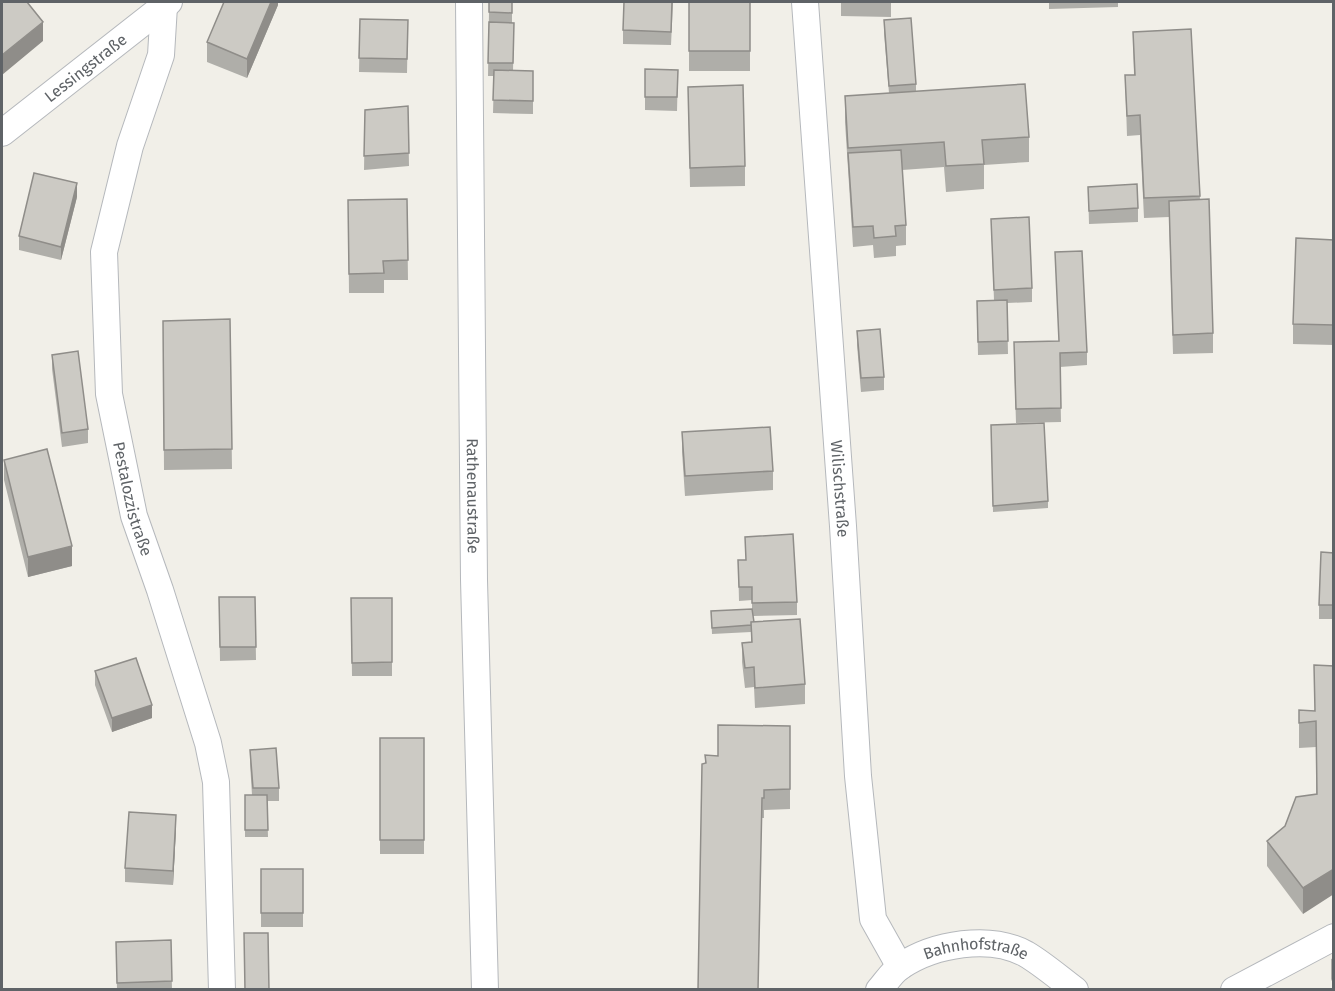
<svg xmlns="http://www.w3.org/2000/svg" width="1335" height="991" font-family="'Fira Sans',sans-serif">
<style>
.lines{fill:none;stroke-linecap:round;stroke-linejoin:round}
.minor-casing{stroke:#b5b8bc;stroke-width:28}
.minor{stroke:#fff;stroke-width:26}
.wall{fill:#afaea9}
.shaded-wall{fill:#8f8d89}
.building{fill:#cccac4;stroke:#8f8d89;stroke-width:1.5}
.labels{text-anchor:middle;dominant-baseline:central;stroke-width:4.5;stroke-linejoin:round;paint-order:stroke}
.street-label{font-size:16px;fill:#5f6367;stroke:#fff}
</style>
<rect width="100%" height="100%" fill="#f1efe8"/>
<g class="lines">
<defs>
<g id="minor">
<path id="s1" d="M469,2L474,580L485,990"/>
<path id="s2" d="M805,2L843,526L858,776L873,919L900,967"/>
<path id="s3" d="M164,6L161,55L130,146L104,252L109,394L134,516L160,590L208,743L216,782L222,990"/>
<path id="s4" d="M2,133L169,2"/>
<path id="s5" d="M879,990C886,982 893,971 901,966C934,944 990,934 1026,954C1043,964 1059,978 1075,990"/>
<path d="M1234,990L1334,937"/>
</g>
</defs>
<use href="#minor" class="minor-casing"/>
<use href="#minor" class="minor"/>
</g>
<path class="wall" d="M278,2V5L247,78L207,62V42Z
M512,2V23H514L513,71H533V114L493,113L494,76H488L489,12Z
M673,2L671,45L623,44V30Z
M689,2H750V71H689Z
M841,2H891V17L841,16Z
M1049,2H1118V7L1049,9Z
M360,19L408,20L407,73L359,72Z
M884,20L916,84V91L1029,137V162L984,165V189L946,192L944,167L902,170L906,225V245L896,246V256L874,258L873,245L853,247L845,122V96L889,93L884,33Z
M1191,29L1200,200L1213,333V353L1173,354L1169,217L1144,218L1140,135L1127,136L1125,75H1134L1133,32Z
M645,69L678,70L677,111L645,110Z
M688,87L745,166V186L690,187Z
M408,106L409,166L364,170L365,110Z
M1088,187L1138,208V222L1089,224Z
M77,197L61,260L19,250V236Z
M407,199L408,280H384V293H349L348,200Z
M991,219L1032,288V302L1007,303L1008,354L978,355L977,301L994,300Z
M1334,240V345L1293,344V324Z
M1055,252L1087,352V365L1060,367L1061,422L1016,423L1014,356L1059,341Z
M230,319L232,469L164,470L163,321Z
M857,331L884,377V390L861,392L857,345Z
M52,355L88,429V443L62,447L52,369Z
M991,425L1048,501V508L993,512Z
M682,432L773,471V490L685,496L682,452Z
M4,460L72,566L28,577L4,480Z
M745,537L797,602V615L753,616L754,622L805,684V704L755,708L754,687L745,688L742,662V643L751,642V632L712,634L711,611L752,609V600L739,601L738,560H746Z
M1334,553V619H1319V605Z
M219,597H255L256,660L220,661Z
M351,598H392V676H352Z
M1334,666L1303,914L1267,866V841L1285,826L1316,794V747L1299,748V710L1314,711Z
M95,671L152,718L112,732L95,685Z
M790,726V809L764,810V818H762L705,763V755L718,756Z
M380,738H424V854H380Z
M250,750L279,788V801H267L268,837H245V795H252L250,763Z
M176,828L173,885L125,882V868Z
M261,869H303V927H261Z
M171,940L172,990H117L116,942Z
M1334,958V986L1331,979V959Z"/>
<path class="shaded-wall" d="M271,2H278V5L247,78V59Z
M43,22V41L2,75V55Z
M77,183V197L61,260V247Z
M72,546V566L28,577V557Z
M152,705V718L112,732V718Z
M176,815V828L173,885V871Z
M1334,869V894L1303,914V888Z"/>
<path class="building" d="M2,2H27L43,22L2,55Z
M224,2H271L247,59L207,42Z
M489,2H512V13L489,12Z
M624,2H672L671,32L623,30Z
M689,2H750V51H689Z
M911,18L916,84L889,86L884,20Z
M360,19L408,20L407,59L359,58Z
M489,22L514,23L513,63H488Z
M1191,29L1200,196L1144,198L1140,115L1127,116L1125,75H1135L1133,32Z
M645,69L678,70L677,97H645Z
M494,70L533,71V101L493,100Z
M1025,84L1029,137L982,140L984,164L946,166L944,142L848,148L845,96Z
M743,85L745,166L690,168L688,87Z
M408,106L409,153L364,156L365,110Z
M901,150L906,225L895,226L896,236L874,238L873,226L853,227L848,153Z
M34,173L77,183L61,247L19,236Z
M1137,184L1138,208L1089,211L1088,187Z
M407,199L408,260L383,261L384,273L349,274L348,200Z
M1209,199L1213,333L1173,335L1169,201Z
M1029,217L1032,288L994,290L991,219Z
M1296,238L1334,240V325L1293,324Z
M1082,251L1087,352L1060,353L1061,408L1016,409L1014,342L1059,341L1055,252Z
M1007,300L1008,341L978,342L977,301Z
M230,319L232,449L164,450L163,321Z
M880,329L884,377L861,378L857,331Z
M78,351L88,429L62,433L52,355Z
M1044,423L1048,501L993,506L991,425Z
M770,427L773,471L685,476L682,432Z
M47,449L72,546L28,557L4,460Z
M793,534L797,602L752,603V587H739L738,560H746L745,537Z
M1321,552L1334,553V605H1319Z
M219,597H255L256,647H220Z
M351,598H392V662L352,663Z
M752,609L754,622H751V625L712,628L711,611Z
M800,619L805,684L755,688L754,667L745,668L742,643L752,642L751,622Z
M136,658L152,705L112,718L95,671Z
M1314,665L1334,666V869L1303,888L1267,841L1285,826L1296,797L1317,794L1316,721L1299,723V710L1315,711Z
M718,725L790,726V789L764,790V798H762L758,990H698L702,764L706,763L705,755L718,756Z
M380,738H424V840H380Z
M276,748L279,788H253L250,750Z
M245,795H267L268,830H245Z
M129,812L176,815L173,871L125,868Z
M261,869H303V913H261Z
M244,933H268L269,990H245Z
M171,940L172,981L117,983L116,942Z"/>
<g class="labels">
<g class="street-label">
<text stroke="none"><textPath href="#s4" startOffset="106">Lessingstraße</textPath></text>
<text stroke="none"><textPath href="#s2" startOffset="488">Wilischstraße</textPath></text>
<text stroke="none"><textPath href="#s1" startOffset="494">Rathenaustraße</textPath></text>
<text stroke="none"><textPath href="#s3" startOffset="504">Pestalozzistraße</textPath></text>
<text stroke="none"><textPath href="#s5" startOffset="112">Bahnhofstraße</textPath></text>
</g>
</g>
<rect width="1335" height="991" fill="none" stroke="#5f6367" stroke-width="6"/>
</svg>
